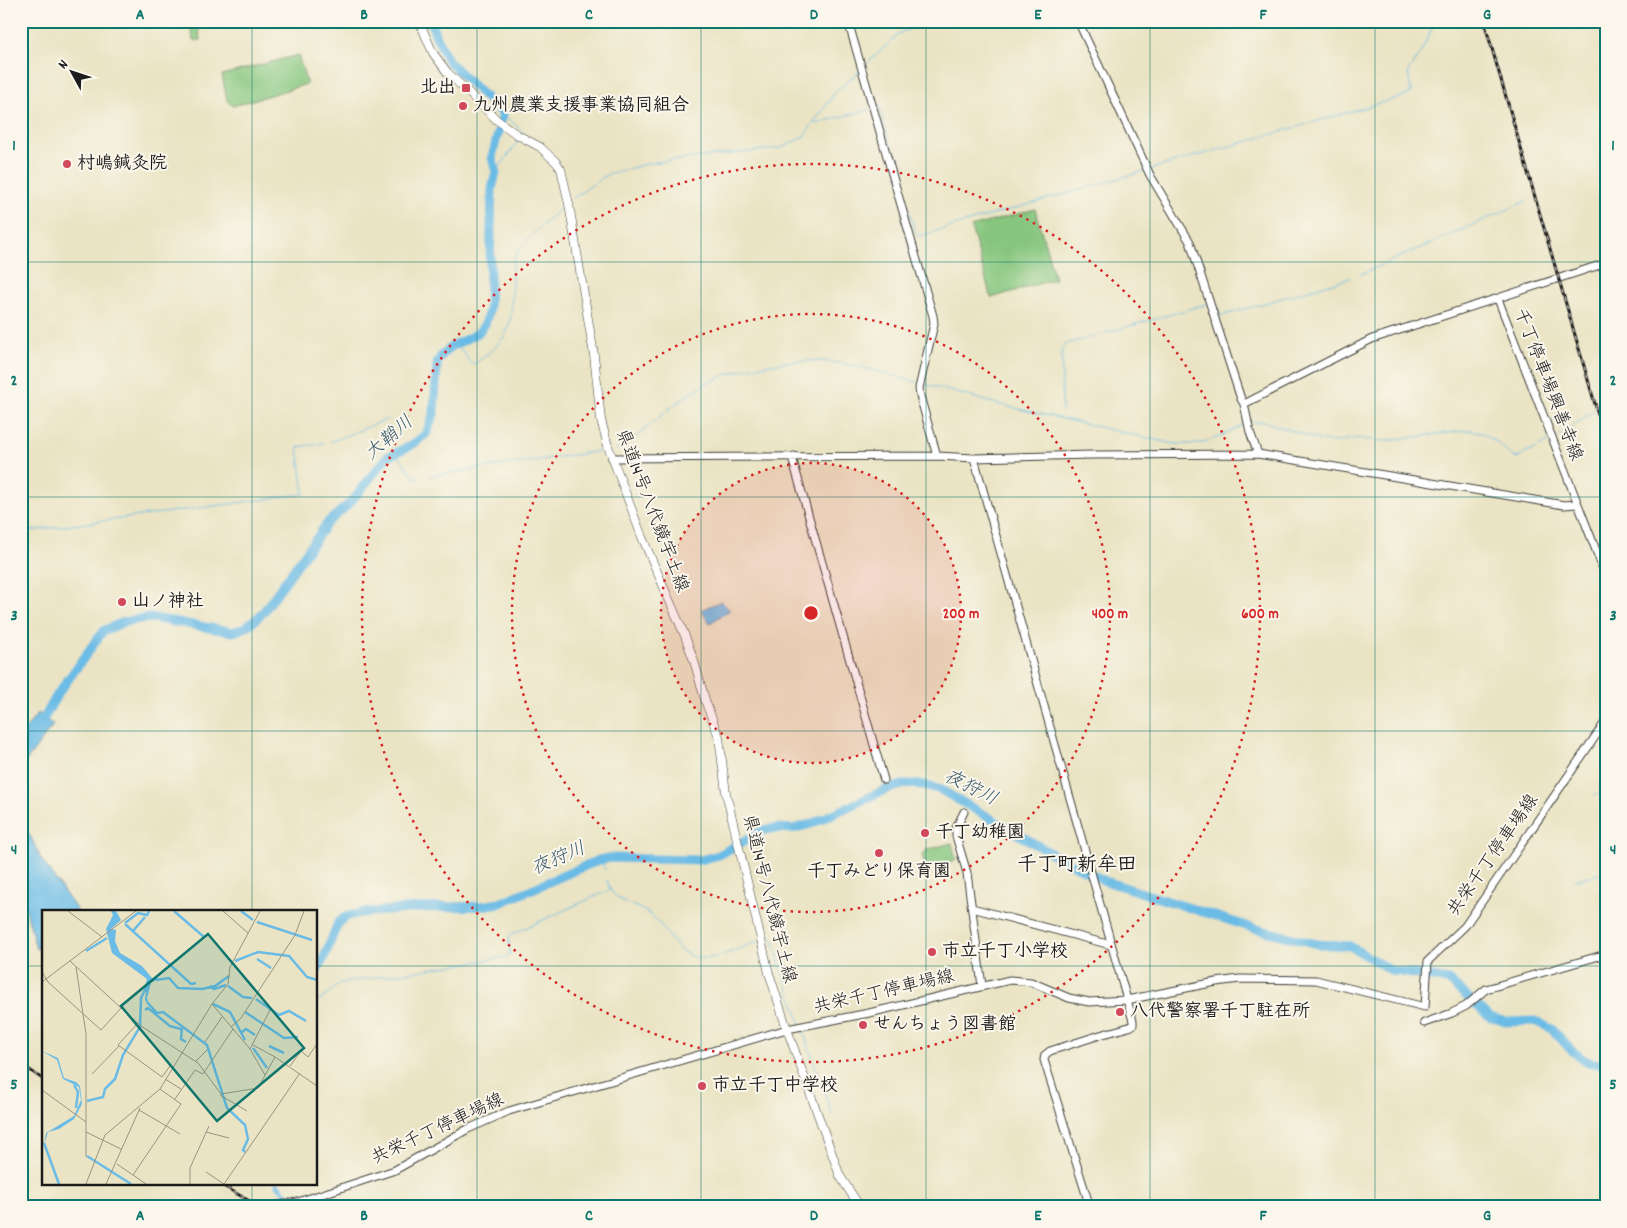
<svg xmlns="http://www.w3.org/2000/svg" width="1627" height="1228" font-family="Dekko,'Klee One',sans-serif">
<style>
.green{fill:#86c67e;stroke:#51714d}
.water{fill:#6abbe5;stroke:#436c80}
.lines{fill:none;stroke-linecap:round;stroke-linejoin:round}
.stream{stroke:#6abbe5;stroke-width:1}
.canal{stroke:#6abbe5;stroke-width:5}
.river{stroke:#6abbe5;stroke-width:9}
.secondary-casing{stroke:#3b3a35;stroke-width:9}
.primary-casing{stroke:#3b3a35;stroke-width:9}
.secondary{stroke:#fff;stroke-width:7}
.primary{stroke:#fff;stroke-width:8}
.rail-casing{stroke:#1c1c1c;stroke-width:3}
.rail{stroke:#fbf7ec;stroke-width:1;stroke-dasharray:4;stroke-linecap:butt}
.grid{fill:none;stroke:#0f766e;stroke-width:1;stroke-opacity:0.55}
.ring{fill:none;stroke:#d62828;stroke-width:2.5;stroke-dasharray:2.5 5}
.poi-dot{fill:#d1495b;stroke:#fbf7ec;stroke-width:2}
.labels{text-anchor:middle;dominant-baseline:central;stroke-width:4;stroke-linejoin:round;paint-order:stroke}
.poi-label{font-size:18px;font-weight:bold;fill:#1c1c1c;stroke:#fbf7ec;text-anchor:start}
.street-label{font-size:18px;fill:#1c1c1c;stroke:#fbf7ec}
.water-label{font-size:19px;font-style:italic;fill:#3b5c6c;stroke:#fbf7ec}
.quarter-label{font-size:20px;font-weight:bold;fill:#1c1c1c;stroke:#fbf7ec}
.inset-river{fill:none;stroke:#6abbe5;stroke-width:2.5}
.inset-road{fill:none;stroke:#989481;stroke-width:1}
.view{fill:#0f766e;fill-opacity:0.15;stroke:#0f766e;stroke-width:2.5}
.inset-edge{fill:none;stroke:#1c1c1c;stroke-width:2.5}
.centre{fill:#d62828;stroke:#fbf7ec;stroke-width:2.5}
.ring-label{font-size:15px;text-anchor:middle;font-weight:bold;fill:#d62828;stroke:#fbf7ec;stroke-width:4;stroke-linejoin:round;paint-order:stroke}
.neatline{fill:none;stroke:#0f766e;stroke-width:2}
.grid-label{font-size:16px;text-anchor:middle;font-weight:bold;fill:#0f766e}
</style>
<rect width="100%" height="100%" fill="#fbf7ec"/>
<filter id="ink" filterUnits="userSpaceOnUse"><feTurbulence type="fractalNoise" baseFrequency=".02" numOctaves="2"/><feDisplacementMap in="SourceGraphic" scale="10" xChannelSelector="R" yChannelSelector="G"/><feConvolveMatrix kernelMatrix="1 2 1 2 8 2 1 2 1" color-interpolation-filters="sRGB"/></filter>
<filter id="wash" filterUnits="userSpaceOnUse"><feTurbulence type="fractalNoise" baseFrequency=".0096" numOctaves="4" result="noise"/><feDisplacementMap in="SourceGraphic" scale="20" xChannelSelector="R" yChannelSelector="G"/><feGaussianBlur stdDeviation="1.12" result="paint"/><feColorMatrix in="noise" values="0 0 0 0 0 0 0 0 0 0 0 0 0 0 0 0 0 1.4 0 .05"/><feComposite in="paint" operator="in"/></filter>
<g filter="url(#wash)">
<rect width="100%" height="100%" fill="#eae4c4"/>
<path class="green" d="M191,21H198L200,40L193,41Z
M298,55L307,84L233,106L227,101L222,75Z
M1035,209L1055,279L991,298L971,227Z
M952,843L956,860L925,868L922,854L925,853L926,850Z"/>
<path class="water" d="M721,601L730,610L710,623L701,610Z
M38,713L53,725L21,768V735Z
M21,825L31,837L41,859L78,912H44V947L36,949L26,909L21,900Z"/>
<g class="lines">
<path class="stream" d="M864,66L900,33L928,21
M875,107L879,106L894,157
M503,114L522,131L521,134
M815,124L871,109
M896,166L916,234L919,236L1145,171
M1151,169L1408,95L1411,91L1408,72L1422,50L1435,21
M496,172L519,140
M573,198L608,174L650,163L782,148L804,136L837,90L860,71
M1359,275L1527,201
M1213,301L1221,316L1350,278
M457,344L470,362L474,364C510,339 512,329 512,287C512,277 511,266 515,257C522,241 552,217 565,204
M924,384L1001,405L1174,444H1198L1219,437L1246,423
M1062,412V347L1063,345L1207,304
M1252,422H1266L1322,441L1337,442L1358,438L1378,441L1392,440L1470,430C1488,432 1501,446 1514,458L1519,457L1550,441
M1556,438L1606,402
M330,442L388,419
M617,449L626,445C652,424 677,400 705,384C736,367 797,357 832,362C861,366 889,375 917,382
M395,454L401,459L414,477L418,478
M430,476L600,451
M21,532L304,494L298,447L324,443
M1600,789L1606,787
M1595,795L1606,792
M599,860L606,870
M607,880C612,905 636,902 653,917C670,932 673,954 700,958C717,961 743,946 759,941
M1575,880L1606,872
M765,939L771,937L773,939L781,968L801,1024
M316,1002L322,999L340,983L506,957L510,954L509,938L510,935L609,890
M802,1028L832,1115"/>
<path class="canal" d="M277,1184L298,1207"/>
<path class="river" d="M39,727L57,695L103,631L124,622L139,619L153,618L233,632L244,628L254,621L264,611L328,522L350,503L387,457L412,445L426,434L434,414L437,363L442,355L451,347L478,333L485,324L489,310L492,189L496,172L492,157L503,114L449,62L436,37L431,21
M316,972L323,960L338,923L345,917L360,913L418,908L481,906L500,903L599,860L610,858L700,860L719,855L763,830L777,828L792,829L811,824L887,789L906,784L924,785L941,790L1056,856L1105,881L1253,928L1317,944L1350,946L1390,970L1448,980L1490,1017L1506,1022L1535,1021L1552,1029L1572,1051L1588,1062L1606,1065"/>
</g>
</g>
<g filter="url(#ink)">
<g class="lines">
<defs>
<path id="secondary" d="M848,21L933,316L934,324L919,388L920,396L937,456
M1078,21L1150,175L1190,242L1241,399L1244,404L1250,432L1258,454
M1498,299L1606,576
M1244,404L1372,339L1606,263
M794,456L793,461L884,780
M612,458L937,456L974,458L1092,455L1258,454L1564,505L1576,504
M974,458L1133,1021V1025L1129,1027L1100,1035L1050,1051L1045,1055L1044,1060L1090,1207
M964,812L956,828V836L967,873L982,986
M972,908L1111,945
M1424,1023L1452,1013L1466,1006L1486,989L1606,954
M266,1207L298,1202L395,1170L468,1129L509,1111L787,1029L869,1013L1010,980L1031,982L1069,998L1089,1002L1127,1000L1216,982L1240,979L1316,980L1425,1007L1428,961L1465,926L1606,721"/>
<path id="primary" d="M419,21L433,53L447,72L497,120L516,134L540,147L556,162L561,169L569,204L594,355L601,420L608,446L642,537L685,636L694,661L706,703L719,737L726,793L769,973L787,1029L840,1176L860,1207"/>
</defs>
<use href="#secondary" class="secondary-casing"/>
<use href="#primary" class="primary-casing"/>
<use href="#secondary" class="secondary"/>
<use href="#primary" class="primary"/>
<defs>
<path id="rail" d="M1484,21L1606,442
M21,1064L44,1080
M220,1184L260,1207"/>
</defs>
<use href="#rail" class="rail-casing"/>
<use href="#rail" class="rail"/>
</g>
</g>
<path class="grid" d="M252,21V912M477,21V1207M701,21V1207M926,21V1207M1150,21V1207M1375,21V1207M21,262H1606M21,497H1606M21,731H1606M21,966H44M316,966H1606M252,1184V1207"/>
<circle cx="811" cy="613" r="150" fill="#d62828" fill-opacity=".12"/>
<g class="ring">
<circle cx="811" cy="613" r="150"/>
<circle cx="811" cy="613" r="299"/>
<circle cx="811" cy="613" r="449"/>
</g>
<g class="poi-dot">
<rect x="461" y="83" width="10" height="10" rx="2.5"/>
<circle cx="463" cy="106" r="5"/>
<circle cx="67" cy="164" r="5"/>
<circle cx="122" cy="602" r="5"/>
<circle cx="925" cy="833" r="5"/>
<circle cx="879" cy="853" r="5"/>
<circle cx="932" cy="952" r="5"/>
<circle cx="1120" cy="1012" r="5"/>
<circle cx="863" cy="1025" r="5"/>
<circle cx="702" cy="1086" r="5"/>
</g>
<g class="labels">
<g class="poi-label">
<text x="456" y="88" text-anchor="end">北出</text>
<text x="473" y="106">九州農業支援事業協同組合</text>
<text x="77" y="164">村嶋鍼灸院</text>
<text x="132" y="602">山ノ神社</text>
<text x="935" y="833">千丁幼稚園</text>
<text x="879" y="872" text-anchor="middle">千丁みどり保育園</text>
<text x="942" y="952">市立千丁小学校</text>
<text x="1130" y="1012">八代警察署千丁駐在所</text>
<text x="873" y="1025">せんちょう図書館</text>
<text x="712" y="1086">市立千丁中学校</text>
</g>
<g class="street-label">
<text transform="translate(1547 385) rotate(69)">千丁停車場興善寺線</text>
<text transform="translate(651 511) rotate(69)">県道14号八代鏡宇土線</text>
<text transform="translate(1494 856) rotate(-55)">共栄千丁停車場線</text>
<text transform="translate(768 899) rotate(76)">県道14号八代鏡宇土線</text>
<text transform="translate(884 993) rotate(-13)">共栄千丁停車場線</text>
<text transform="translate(438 1130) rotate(-25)">共栄千丁停車場線</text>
</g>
<g class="water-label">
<text transform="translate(390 439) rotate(-41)">大鞘川</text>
<text transform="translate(970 789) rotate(27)">夜狩川</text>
<text transform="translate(559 860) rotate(-23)">夜狩川</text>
</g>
<g class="quarter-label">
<text x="1077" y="866">千丁町新牟田</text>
</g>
</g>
<g transform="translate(42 910)">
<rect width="275" height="275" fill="#eae4c4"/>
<path d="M69,1H74L79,10L69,19L74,20L73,31L78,43L100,56L110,68H118L109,73L105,88L107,96L103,90L104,82H101L105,69L70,43L64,19L71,5ZM0,141L16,148L22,168L34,172L38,176L40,194L32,209L17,219L6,222L2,235L4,223L32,206L39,190L37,177L21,169L15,150Z" fill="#6abbe5"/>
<path class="inset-river" d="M132,1L162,27M199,1L211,10M215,12L270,30M83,13L96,3L105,5L107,1M83,14L149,74L154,73M91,21L103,7M44,41L65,28M215,49L229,58M193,51L216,42L247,46L265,67L275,70M114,70L127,68L136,78L160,79L173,76L187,66M168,76L172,79L184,75M186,76L201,87L210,88M214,89L237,105L247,101L264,111M105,92L115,103L121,102L165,135L185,198L203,215L206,229L201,240L203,242M171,94L188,102L203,130M103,100L106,98L128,116L139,119M203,102L242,128L256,127M140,118L139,129L144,132M200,122L204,119L213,125M227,136L242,143M211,138L225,158M32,175L36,182L34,198M45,191L61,187L63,179L73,169L81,145L98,117L99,88L103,80M2,233L17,274M45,246L89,274"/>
<path class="inset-road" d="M26,1L60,27M181,1L206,23M28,51L79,98M34,57L44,124V247M0,62L6,72L59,120L79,98L99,116L156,153L179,184L216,178L233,147L275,176M0,72L94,1M170,94L208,139L223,165M96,113L76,135L120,167L128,156M189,117L199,108L253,25L262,1M163,132L180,107M211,135L233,147M208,139L229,98M154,151L165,140M248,156L259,141L266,147L275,134M50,164L77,136M123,169L139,179M0,180L44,212M178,185L205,201M133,189L153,160L161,164L191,119M97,200L138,224M44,222L79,239M164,222L187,228M215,226L258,163M75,254L104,274M164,262L182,274M91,265L139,194L118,179M44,274L63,225L118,179L170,94L186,74L188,57L218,1M64,274L98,198M148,274V258L167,216M182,274L215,226"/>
<path class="view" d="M166,24L262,138L175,211L79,96Z"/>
<rect width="275" height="275" class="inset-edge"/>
</g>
<circle cx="811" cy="613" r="8" class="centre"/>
<g class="ring-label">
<text x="961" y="618">200 m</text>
<text x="1110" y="618">400 m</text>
<text x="1260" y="618">600 m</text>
</g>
<rect width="1627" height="1228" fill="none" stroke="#fbf7ec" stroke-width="55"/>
<g transform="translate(72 72) rotate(310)" stroke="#fbf7ec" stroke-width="4" paint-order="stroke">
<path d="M0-4L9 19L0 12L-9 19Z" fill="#1c1c1c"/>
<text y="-8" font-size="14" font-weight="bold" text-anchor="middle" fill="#1c1c1c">N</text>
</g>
<rect x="28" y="28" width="1572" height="1172" class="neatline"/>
<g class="grid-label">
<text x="140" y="19">A</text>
<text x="364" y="19">B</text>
<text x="589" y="19">C</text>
<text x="814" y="19">D</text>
<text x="1038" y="19">E</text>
<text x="1263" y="19">F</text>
<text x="1487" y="19">G</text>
<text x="14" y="150">1</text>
<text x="1613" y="150">1</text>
<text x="14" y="385">2</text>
<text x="1613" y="385">2</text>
<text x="14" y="620">3</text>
<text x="1613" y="620">3</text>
<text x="14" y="854">4</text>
<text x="1613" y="854">4</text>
<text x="14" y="1089">5</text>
<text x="1613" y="1089">5</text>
<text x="140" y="1220">A</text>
<text x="364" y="1220">B</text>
<text x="589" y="1220">C</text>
<text x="814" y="1220">D</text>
<text x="1038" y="1220">E</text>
<text x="1263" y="1220">F</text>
<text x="1487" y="1220">G</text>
</g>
</svg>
